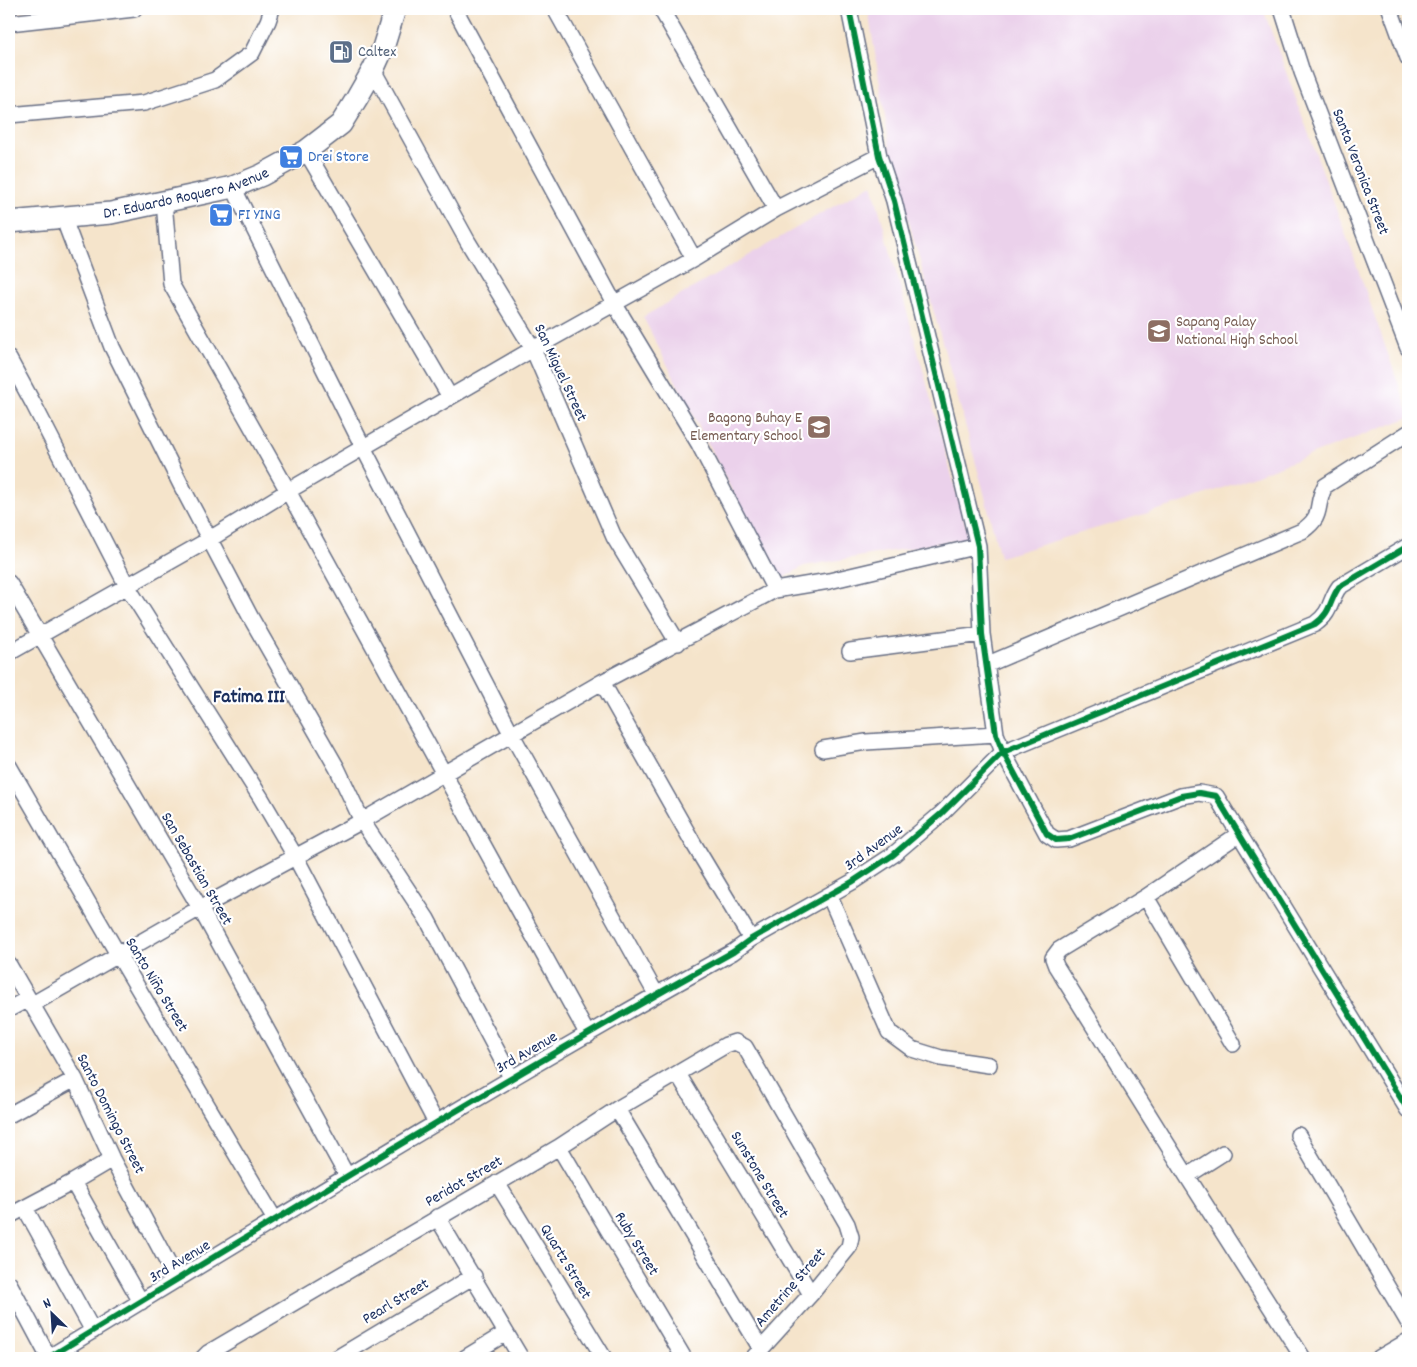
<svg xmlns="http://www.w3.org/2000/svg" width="1417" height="1367" font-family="Dekko,sans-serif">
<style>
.built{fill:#ebd1eb}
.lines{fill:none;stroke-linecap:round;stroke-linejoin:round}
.street-casing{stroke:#676e84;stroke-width:18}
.secondary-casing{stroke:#676e84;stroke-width:24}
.street{stroke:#fff;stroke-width:15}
.secondary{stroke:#fff;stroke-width:21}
.cycleway-casing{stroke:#fff;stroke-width:9}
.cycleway{stroke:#00873e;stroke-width:6}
.labels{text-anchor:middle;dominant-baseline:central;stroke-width:4.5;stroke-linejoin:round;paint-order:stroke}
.service-label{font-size:16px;fill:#4e5e75;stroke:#fff;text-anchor:start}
.shop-label{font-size:16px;fill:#366cbe;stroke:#fff;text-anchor:start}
.street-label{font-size:16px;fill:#1b2f5e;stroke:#fff}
.education-label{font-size:16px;fill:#785e54;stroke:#fff;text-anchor:start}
.quarter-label{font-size:19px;font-weight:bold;fill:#1b2f5e;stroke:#fff}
</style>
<rect width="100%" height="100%" fill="#fff"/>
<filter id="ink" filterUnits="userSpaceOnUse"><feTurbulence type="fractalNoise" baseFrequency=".02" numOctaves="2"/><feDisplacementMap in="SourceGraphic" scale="10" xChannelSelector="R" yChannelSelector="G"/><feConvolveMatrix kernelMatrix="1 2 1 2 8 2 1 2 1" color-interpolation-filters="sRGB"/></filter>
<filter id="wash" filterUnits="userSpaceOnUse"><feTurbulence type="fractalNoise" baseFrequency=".0096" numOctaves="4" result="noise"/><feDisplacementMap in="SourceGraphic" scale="20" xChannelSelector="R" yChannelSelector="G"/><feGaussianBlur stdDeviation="1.12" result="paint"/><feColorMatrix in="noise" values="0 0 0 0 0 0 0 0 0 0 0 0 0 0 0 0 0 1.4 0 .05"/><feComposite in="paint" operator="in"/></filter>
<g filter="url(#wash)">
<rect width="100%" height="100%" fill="#f5e4cb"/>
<path class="built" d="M868,9H1263L1352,252L1408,411V418L1188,501L1000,557L983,489L892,161Z
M872,184L969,538L804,566L778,581L643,317Z"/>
</g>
<g filter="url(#ink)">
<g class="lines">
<defs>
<path id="street" d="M455,9L614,303L699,444L775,590
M555,9L694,259
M661,9L776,209
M849,9L879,156L894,201L978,546L982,634L996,734L1003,752L1047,834L1056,840L1069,839L1181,796L1199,793L1216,796L1408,1110
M1282,9L1302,72L1408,348
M1390,9L1408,58
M9,23L134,9
M373,70L468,242L533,349L614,537L678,643
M9,115L144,103L215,80L252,53L268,21L272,9
M306,151L450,397
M233,187L363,447L511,733L656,994
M164,202L171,284L288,491L588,1035
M63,217L112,347L182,487L251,618L337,768L362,821L427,919L512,1079
M9,359L34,405L127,586L261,798L295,856L436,1123
M9,583L200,908L347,1176
M850,651L982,634
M9,653L210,539L288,491L533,349L694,259L776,209L879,156
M986,665L1302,531C1325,515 1314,507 1325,486L1408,433
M602,682L692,841L751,939
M823,749L866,742L996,734
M9,766L119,956L275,1220
M1239,834L1146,897L1059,950L1053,958L1056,966L1187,1176L1303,1358
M829,895L889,1032L912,1049L941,1058L989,1065
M1146,897L1233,1044
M9,965L75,1079L112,1159L177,1280
M31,1005L200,908L362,821L602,682L775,590L829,581L978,546
M9,1009L28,999
M678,1074L811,1294
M617,1109L761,1349
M9,1115L75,1079
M1298,1135L1408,1322
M559,1147L684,1358
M1187,1176L1223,1153
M73,1182L141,1302
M497,1183L604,1358
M25,1208L93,1331
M9,1216L73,1182L112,1159
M437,1217L521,1358
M9,1283L49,1358
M48,1358C275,1220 501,1080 733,952L751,939L852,882L893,855L942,813L1003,752L1315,624C1332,612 1329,601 1339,587L1408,546
M203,1358L208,1353L559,1147L617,1109L726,1045L735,1042L745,1047L847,1224L851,1237L849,1247L811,1294L753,1358
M337,1358L474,1276
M465,1358L506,1333
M1379,1358L1408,1341"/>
<g id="secondary">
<path id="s1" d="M9,222L111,213L233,187L262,175L306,151L341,124L357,98L373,70L383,48L395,9"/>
</g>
</defs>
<use href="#street" class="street-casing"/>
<use href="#secondary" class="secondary-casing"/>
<use href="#street" class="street"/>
<use href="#secondary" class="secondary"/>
<defs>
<path id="cycleway" d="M849,9L879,156L894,201L978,546L982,634L996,734L1003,752L1047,834L1056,840L1069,839L1181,796L1199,793L1216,796L1408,1110
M48,1358C275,1220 501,1080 733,952L751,939L852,882L893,855L942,813L1003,752L1315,624C1332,612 1329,601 1339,587L1408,546"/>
</defs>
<use href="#cycleway" class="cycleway-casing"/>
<use href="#cycleway" class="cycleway"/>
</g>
</g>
<defs>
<symbol id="fuel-square" viewBox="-11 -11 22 22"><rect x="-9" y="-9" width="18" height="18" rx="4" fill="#5c6f8a" stroke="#fff"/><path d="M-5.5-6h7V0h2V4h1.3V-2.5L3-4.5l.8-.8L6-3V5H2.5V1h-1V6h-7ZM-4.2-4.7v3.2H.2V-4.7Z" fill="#fff"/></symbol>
<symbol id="supermarket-square" viewBox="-11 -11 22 22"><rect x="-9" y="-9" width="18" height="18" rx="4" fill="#3f7fe0" stroke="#fff"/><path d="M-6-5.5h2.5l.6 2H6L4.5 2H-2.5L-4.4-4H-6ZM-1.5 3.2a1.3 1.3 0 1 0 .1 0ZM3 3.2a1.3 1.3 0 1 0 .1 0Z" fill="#fff"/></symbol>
<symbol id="school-square" viewBox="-11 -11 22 22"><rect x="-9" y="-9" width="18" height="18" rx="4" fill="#8d6e63" stroke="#fff"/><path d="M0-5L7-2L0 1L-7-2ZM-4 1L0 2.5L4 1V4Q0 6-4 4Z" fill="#fff"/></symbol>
</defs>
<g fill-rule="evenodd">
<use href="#fuel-square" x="327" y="38" width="28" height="28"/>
<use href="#supermarket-square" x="277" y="143" width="28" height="28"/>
<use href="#supermarket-square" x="207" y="201" width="28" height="28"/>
<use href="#school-square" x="1145" y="317" width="28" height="28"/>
<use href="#school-square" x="805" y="413" width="28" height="28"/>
</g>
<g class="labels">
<g class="service-label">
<text x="358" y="52">Caltex</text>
</g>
<g class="shop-label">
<text x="308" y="157">Drei Store</text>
<text x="238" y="215">FI YING</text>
</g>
<g class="street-label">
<text transform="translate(1360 172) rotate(69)">Santa Veronica Street</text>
<text stroke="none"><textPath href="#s1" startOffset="180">Dr. Eduardo Roquero Avenue</textPath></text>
<text transform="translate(560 373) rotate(65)">San Miguel Street</text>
<text transform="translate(874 848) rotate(-36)">3rd Avenue</text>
<text transform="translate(196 869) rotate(60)">San Sebastian Street</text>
<text transform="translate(156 985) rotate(59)">Santo Niño Street</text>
<text transform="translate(527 1053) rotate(-30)">3rd Avenue</text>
<text transform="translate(110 1114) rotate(63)">Santo Domingo Street</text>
<text transform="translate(759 1175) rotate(59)">Sunstone Street</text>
<text transform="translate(464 1182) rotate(-30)">Peridot Street</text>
<text transform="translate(636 1244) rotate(59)">Ruby Street</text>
<text transform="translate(180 1262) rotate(-31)">3rd Avenue</text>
<text transform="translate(565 1262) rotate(59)">Quartz Street</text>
<text transform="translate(791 1288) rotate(-49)">Ametrine Street</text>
<text transform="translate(396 1302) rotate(-31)">Pearl Street</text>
</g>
<g class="education-label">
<text x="1176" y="322">Sapang Palay<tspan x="1176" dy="18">National High School</tspan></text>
<text x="802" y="418" text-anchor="end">Bagong Buhay E<tspan x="802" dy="18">Elementary School</tspan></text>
</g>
<g class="quarter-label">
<text x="249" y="698">Fatima III</text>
</g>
</g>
<rect width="1417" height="1367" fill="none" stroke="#fff" stroke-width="30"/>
<g transform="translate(52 1314) rotate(335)" stroke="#ffffff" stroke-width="4" paint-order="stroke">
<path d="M0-4L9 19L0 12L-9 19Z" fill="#1b2f5e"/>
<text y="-8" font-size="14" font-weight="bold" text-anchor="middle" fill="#1b2f5e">N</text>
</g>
</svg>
